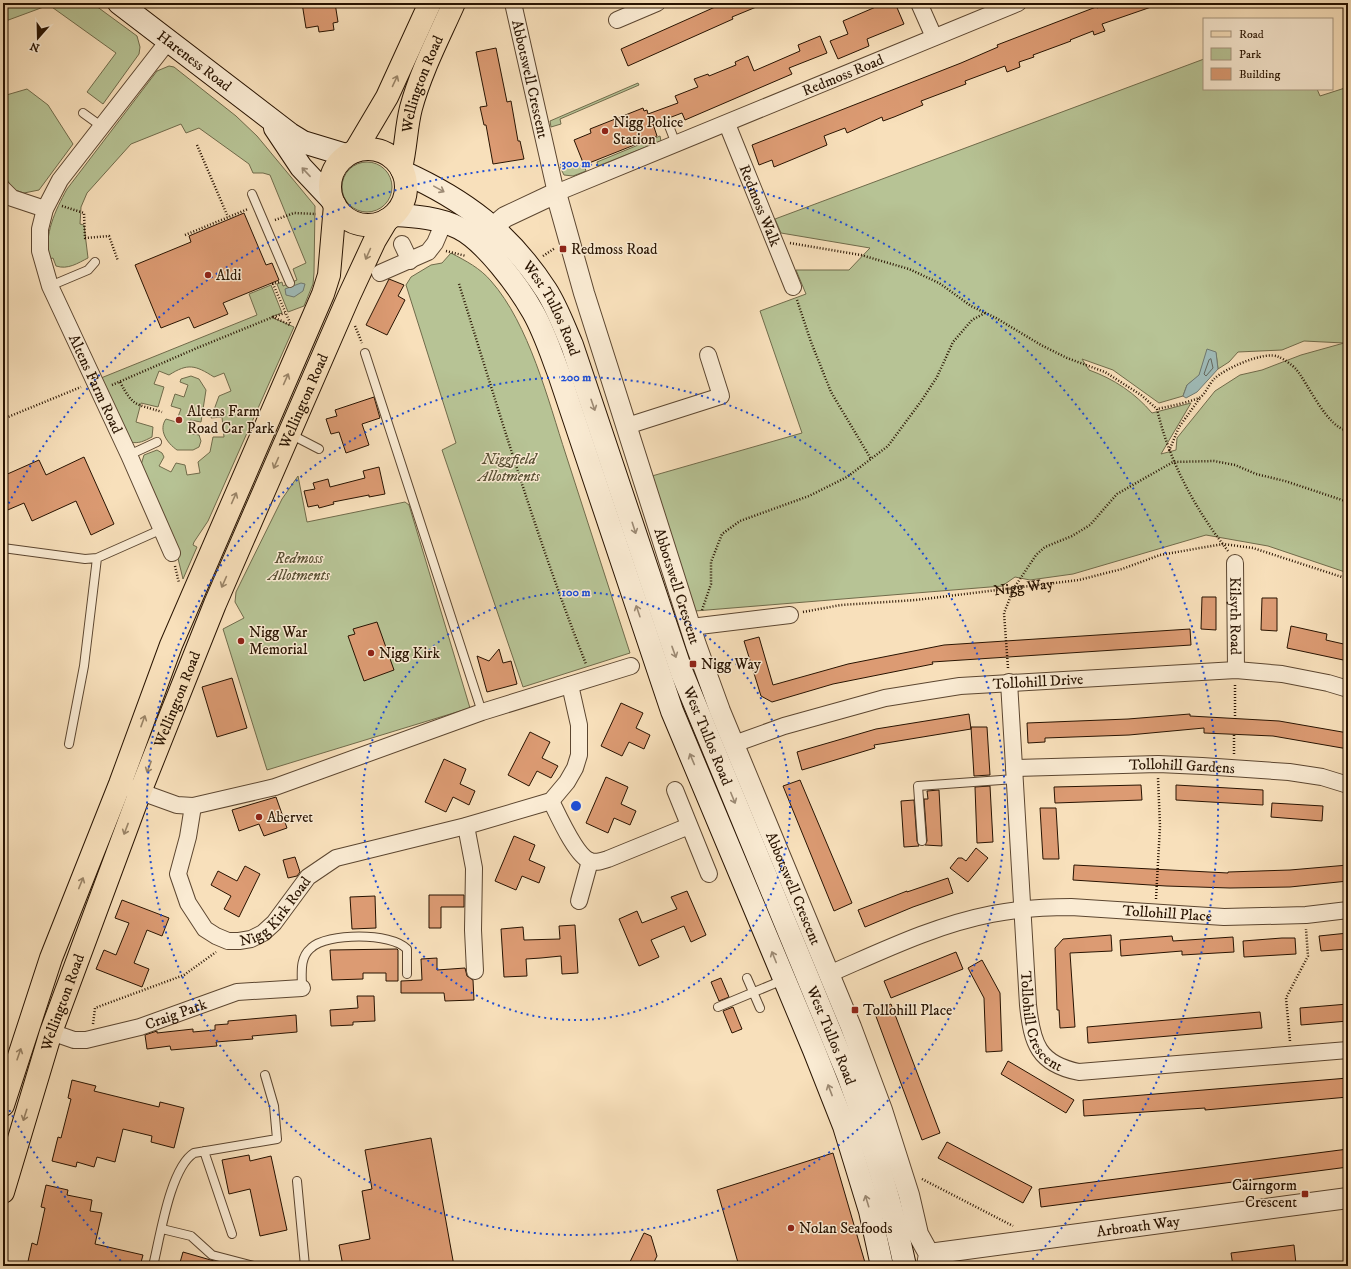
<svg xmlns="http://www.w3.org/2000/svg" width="1351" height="1269" font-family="'IM FELL DW Pica',serif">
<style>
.green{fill:#b7c395;stroke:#706b4b;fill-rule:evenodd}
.water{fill:#9fbbb8;stroke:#6f786f}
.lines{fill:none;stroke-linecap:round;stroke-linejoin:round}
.shore{stroke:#64675c;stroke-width:1}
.building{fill:#dc9b73;stroke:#281301}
.service-casing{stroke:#5c4630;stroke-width:10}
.minor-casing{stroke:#5c4630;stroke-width:18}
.tertiary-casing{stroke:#5c4630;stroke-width:22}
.secondary-casing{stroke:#281301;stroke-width:24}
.primary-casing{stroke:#281301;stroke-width:24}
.path{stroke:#281301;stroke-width:2.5;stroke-dasharray:1 2;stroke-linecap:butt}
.service{stroke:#faebd3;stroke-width:8}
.minor{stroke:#faebd3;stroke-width:16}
.tertiary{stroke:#faebd3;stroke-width:20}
.secondary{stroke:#faebd3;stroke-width:22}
.primary{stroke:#f8e0bb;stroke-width:22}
.oneway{stroke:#9a8467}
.oneway2{stroke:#9c8a74}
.ring{fill:none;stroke:#1d4ed8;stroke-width:2;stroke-dasharray:2 4}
.poi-dot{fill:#8f2418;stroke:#faebd3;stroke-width:1.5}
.labels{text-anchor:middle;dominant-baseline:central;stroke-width:3;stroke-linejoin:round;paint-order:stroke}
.street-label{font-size:15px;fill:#281301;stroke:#faebd3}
.poi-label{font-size:15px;fill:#281301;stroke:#faebd3;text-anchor:start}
.park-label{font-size:15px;font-style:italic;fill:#5a5135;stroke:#faebd3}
.centre{fill:#1d4ed8;stroke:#faebd3;stroke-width:2}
.ring-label{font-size:12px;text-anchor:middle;font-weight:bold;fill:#1d4ed8;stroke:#faebd3;stroke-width:3;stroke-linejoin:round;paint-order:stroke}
</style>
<rect width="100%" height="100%" fill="#f8e0bb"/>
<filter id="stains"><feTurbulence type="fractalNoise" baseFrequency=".005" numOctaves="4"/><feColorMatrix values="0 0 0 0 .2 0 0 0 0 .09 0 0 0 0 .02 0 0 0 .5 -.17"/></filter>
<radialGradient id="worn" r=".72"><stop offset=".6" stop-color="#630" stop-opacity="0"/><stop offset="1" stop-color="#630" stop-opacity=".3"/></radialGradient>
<path class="green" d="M3,3H92L137,36L140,47L139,54L103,104L87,92L116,53L49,5L3,22Z
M1204,59V89H1317L1320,96L1348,87V573L1268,546L1206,535L1073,574L1030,580L1015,577L1002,586L695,611L652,476L802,433L760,311L806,294L796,270H849L870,248L781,233L775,219ZM1304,341L1344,343L1301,355L1262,370L1240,375L1215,391L1177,438L1176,450L1161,454L1191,403L1152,413C1135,393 1114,379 1089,370L1082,359L1113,370L1159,403L1183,396L1187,385L1199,376L1203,365L1216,353L1218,369L1229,362L1238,352L1282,350Z
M169,66L174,67L236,116L257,136L315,206L314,273L313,284L304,306L288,312L277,284L282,282L283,286L297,280L293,269L306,263L270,175L263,173H253L249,164L199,128L186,133L181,124L131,144L87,193L81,207L80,224L84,225L88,258C78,263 68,270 56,266L53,258L49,259C44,234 55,211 67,189L157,71Z
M638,83L639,85L560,119L561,124L551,127L550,121Z
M27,89L48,105L73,144L39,190L24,193L12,189L3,171V96Z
M660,136L661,141L598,166L597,162Z
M342 187a25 25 0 1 1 50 0a25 25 0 1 1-50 0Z
M567,165L576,167L584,165L586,171L573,176L564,175L560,167Z
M451,253C466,261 480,268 491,281C529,324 548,400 566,455C587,521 609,587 630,653L523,687L442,450L456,443L406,285L411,277L431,265L442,263Z
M271,285L282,313L271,317L294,327L208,521L194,542L193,545L197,547L183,579L173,538L141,465L144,455L157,450L162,453L164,457L159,466L171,472L176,463L185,465L187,475L200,473L198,462L210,452L213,437H224L222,417L211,418L219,396L231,391L224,373L214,377C195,365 188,363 169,375L159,371L154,384L164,387L158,407L141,403L136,422L153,427L152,437C144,441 139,444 130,442L101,378L257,315L249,294Z
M191,376L199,379L206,390L201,422L190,420L188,433L199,435L201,441L199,447L193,450H177C167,443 158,430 166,419L176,422L181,409L171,406L175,394L184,397L188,385L180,382L181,379Z
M298,476L307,522L405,502L409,505L470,708L267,770L223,629L244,618L235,602L236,592L282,499Z"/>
<path class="water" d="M301,283L305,284L303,291L294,297L286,295L285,289Z
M1207,349L1216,352L1218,369L1197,392L1186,398L1183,396L1187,385L1199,375Z"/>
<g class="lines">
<path class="shore" d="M1211,359L1213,368L1206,376L1204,374L1209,360Z"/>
</g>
<path class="building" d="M302,3H335L338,22L333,23L334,30L319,32L318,26L306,28Z
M724,3H766L732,17L733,19L628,66L621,49Z
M885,3H895L904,24L867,39L869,46L838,59L830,41L848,34L843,21Z
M1110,3H1157V5L1102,24L1105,31L1094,35L1093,31L1070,40L1071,41L1033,55L1034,57L1019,62L1020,67L1007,72L1005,66L965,81L966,84L921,101L923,105L894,117L883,121L882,117L847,133L845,128L824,136L827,145L791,160L774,167L772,160L759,165L752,145L961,63L998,47L997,45L1096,7L1097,8Z
M820,36L827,53L789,68L792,74L685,120L682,113L653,124L657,136L584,165L574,140L591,133L590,129L643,108L644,111L647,110L648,114L678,103L675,96L698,87L694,79L708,74L709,76L736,65L735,62L748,56L754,71L800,51L798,45Z
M496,48L507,102L511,101L518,141H520L524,159L493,164L486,125H484L480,107L487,106L476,52Z
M244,213L266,265L272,263L279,280L223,303L228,314L194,328L189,317L161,328L135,265L191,242L189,236Z
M389,279L404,285L398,296L405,300L387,335L366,325Z
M374,397L380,418L362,424L369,445L346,453L339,432L331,434L326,419L337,416L335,410Z
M84,457L114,524L91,535L76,501L32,521L24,503L3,512V476L39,460L46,475Z
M379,467L385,494L369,497V495L333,502L334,504L319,508L318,505L308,507L304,491L315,489L313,483L328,479L330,487L365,478L363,471Z
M1202,597H1216V630L1201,629Z
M1262,598H1277V631L1261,630Z
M377,622L394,670L364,681L348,636L355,634L353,629Z
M1291,626L1327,634L1326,640L1348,645V661L1287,648Z
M1190,629L1191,645L932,662L933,664L833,684L772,702L761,696L744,641L759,637L773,685L848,664L944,645Z
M499,649L503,663L511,661L517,684L487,692L477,656L489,661Z
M232,678L247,728L217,737L202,687Z
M621,703L643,713L636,728L650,735L644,749L629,742L622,756L601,746Z
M969,714L971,729L874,745L875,748L802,770L797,752L876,729Z
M1190,714V716L1279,721L1348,733V749L1273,736L1204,733V728L1129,735L1045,738V742L1028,743L1027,723L1128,719Z
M971,727H987L990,775L974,776Z
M530,732L550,742L542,758L558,766L551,778L537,771L529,786L508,775Z
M444,759L466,769L460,784L475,791L469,805L453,797L446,812L425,802Z
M606,777L628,787L621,804L636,811L630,825L614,818L608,833L586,823Z
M800,780L852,903L834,911L783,786Z
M1141,785L1142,800L1055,803L1054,787Z
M1176,785L1263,790V805L1176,800Z
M990,786L993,842L977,843L975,787Z
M939,790L942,846L925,845L927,841L924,799H928L927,791Z
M276,797L287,828L264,836L259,824L239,831L232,810Z
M914,800L917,841L919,846L904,847L901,801Z
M1272,803L1323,806L1322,821L1271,817Z
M1040,808H1056L1059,859H1043Z
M514,836L535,845L529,860L545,867L539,883L522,876L516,890L495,881Z
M976,848L988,858L968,882L950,868L958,858H962L966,861Z
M295,857L300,872L297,876L288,878L283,860Z
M1074,865L1228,873V872L1290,870L1348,865V881L1290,887L1230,888L1166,886L1073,880Z
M245,866L260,874L239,917L224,909L231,896L211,885L218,871L237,881Z
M948,878L953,893L913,907L865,927L858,910L907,891V892Z
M687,891L706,935L691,942L684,926L651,940L659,957L639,966L619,919L637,911L642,923L677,909L671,897Z
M429,895H464V907H441V928H429Z
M375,896L376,928L352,929L350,897Z
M122,900L169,918L162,936L147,930L134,963L149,969L142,987L96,969L104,950L116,955L129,923L115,918Z
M575,925L578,973L562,974L561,956L541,958L526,959L527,976L504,977L501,929L523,927L524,940L560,939L559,926Z
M1348,933V949L1321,951L1319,936Z
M1111,935L1112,951L1070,953L1075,1027L1060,1028L1059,1010H1057L1055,948L1063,939Z
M1172,936L1173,941L1233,937L1234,952L1182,955V951L1121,956L1120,940Z
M1282,938H1295L1296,954L1244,957L1243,941Z
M397,949L398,950V981H386V973H363V979L332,980L330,950Z
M956,952L963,969L891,998L884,981Z
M437,958V970L465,968L467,976L473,980L474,1000L445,1001L444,993H401V981L422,980L421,959Z
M982,960L1000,993L1002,1051L986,1052L984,998L968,968Z
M721,978L729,997L719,1001L711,982Z
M357,996H374L375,1021L353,1022V1025L331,1026L330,1010L358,1008Z
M891,1004L940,1133L922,1140L874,1011Z
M1348,1004V1021L1301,1025L1300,1008Z
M733,1007L742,1029L732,1033L723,1011Z
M1260,1012L1262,1028L1088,1043L1087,1027Z
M296,1015L297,1032L252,1036L253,1039L216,1042L217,1046L171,1050L170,1046L147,1049L145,1035L157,1031V1033L193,1029V1032L215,1030V1025L228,1024V1021Z
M1008,1061L1074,1100L1066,1113L1001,1074Z
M1348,1078V1097L1205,1110V1108L1084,1116L1083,1100Z
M72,1080L96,1086L94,1091L159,1107L160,1102L184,1108L174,1148L151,1142L152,1136L123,1129L115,1162L97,1157L94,1167L77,1162L76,1167L52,1161L58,1137L61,1138L71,1099L68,1098Z
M431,1138L454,1266H343L339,1245L370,1239L362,1191L372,1189L365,1150Z
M947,1142L1032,1187L1023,1203L938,1158Z
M1348,1149V1167L1041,1207L1039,1189Z
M833,1153L866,1266H739L717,1190Z
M249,1155L250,1161L271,1156L287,1230L260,1236L250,1189L229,1194L222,1160Z
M46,1185L68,1190L67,1195L92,1200L90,1211L102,1213L95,1244L143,1255L140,1266H27L32,1243L37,1245L45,1208L41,1207Z
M644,1233L651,1236L657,1256L652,1266H628Z
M1294,1245L1296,1264L1233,1266L1231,1253Z
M183,1252L221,1263V1266H179Z"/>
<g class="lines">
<defs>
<path id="service" d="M83,113L101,126
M669,126L676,144
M252,194L290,283
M50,286L88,270L95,262
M365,353L482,712
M290,434L319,449
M129,455L157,442
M3,548L85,559L97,558
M69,744L84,666L97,558L160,530
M922,841L918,786L1015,779
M747,978L760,1008
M302,988C302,974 299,958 311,948C327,933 391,932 407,949V974
M718,1007L783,980
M204,1151L232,1234
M297,1181L305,1266
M162,1229L191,1236L212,1255L254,1266
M153,1266C160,1238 170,1168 194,1153L277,1139L274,1106L265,1075"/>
<g id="minor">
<path id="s2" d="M513,3L556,193L1018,3"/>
<path d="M919,3L934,37"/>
<path d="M617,20L657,3"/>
<path id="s3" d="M169,40L60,180L45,209L40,229V251L50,286L129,455L172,553"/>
<path id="s4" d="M727,124L793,287"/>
<path d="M3,189L12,198L45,209"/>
<path d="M402,244L410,261"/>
<path d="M380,273L428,252L435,243L444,222"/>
<path d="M627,426L721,396L708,355"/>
<path id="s5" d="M1235,563L1236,670"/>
<path d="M691,627L790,615"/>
<path id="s6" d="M1009,682L1028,1005C1032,1043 1038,1064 1079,1072L1348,1050"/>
<path id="s7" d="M734,744L784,726L885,698L960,686L1236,670L1282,674L1328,683L1348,689"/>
<path id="s8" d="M1014,768L1158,764L1202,766L1289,772L1322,777L1348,785"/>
<path d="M130,788L177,805L193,806L275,787L482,712L631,666"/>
<path d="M675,790L709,874"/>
<path d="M551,801C558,815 576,856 590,861C596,863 602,861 608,859L689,826"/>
<path id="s9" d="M193,806L188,837L178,874L188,903L205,929L216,936L228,941H239L251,939L263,933L274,923L308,877L336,858L466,826L551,801L567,782L575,768L579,755V725L570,685"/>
<path d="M466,826L474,868L473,930L475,971"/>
<path d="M579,901L590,861"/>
<path id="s10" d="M829,974C882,951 935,925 992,914C1018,909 1045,907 1071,907L1224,917L1306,915L1348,910"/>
<path id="s11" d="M51,1032L74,1040H86L140,1027L237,992L302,988"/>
</g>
<g id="tertiary">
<path id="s12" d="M478,234L493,227L505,217L556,193L584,293L696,645L720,711L851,1027L882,1110L909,1195L918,1234L929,1254L927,1266"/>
<path id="s13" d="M929,1254L1348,1198"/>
</g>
<g id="secondary">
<path id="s14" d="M119,3L290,134L303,142L346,155"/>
<path d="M275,128L301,167L332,200"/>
<path id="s15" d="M403,172C465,200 509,233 546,290C557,307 564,327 572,345L682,673L848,1075C871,1138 891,1200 905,1266"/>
<path d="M394,215C416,216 439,218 459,228C485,241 519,287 533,312C544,331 551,353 559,374L672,711L814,1050L844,1126L870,1211L882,1266"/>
</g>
<g id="primary">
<circle cx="368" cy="187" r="38"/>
<path d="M355,151L387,97L430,3"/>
<path id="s16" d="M401,168C406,148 406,127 411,108C421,71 439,37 454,3"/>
<path d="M3,1105L51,958L120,784L171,645L323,294L329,275L335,205"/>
<path id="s17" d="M3,1192L51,1032L140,792L215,604L349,296L375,240L387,220"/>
</g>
</defs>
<use href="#service" class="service-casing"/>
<use href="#minor" class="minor-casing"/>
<use href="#tertiary" class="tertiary-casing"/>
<use href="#secondary" class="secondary-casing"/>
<use href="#primary" class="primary-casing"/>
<g class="path">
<path d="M197,145L228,217"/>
<path d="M62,206L84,213L85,238L109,236L118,261"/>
<path d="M275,220L294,213L316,214"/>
<path d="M185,235L248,209"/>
<path d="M790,243L861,255L909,269L939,283L971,306L996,318L1041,345L1067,358L1105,372L1141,395L1157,409"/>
<path d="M446,251L466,256"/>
<path d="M543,256L555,248"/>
<path d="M279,282L273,284L291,325"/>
<path d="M459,284C499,411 537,540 586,664"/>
<path d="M797,300L811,342L831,392L871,459"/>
<path d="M273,317L285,313"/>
<path d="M355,326L362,343"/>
<path d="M120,382C134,408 135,403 162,412"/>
<path d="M112,385L197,348L273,317L290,325"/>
<path d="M3,419L81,387"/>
<path d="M1169,451L1179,427L1200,398"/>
<path d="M1228,551C1195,509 1169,461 1157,409C1171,406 1186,403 1199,398C1205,395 1209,384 1214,379C1224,369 1265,350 1279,357C1284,359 1292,365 1296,369C1307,382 1329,431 1348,430"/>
<path d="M175,566L179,583"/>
<path d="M702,610L711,584V562L722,534L740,521L809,496L847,477L888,446L922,400L937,377L953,342L972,320L985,313"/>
<path id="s1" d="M803,612L841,605L916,600L1079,580L1122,569L1160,555L1223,544L1253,548L1348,579"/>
<path d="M1008,668L1004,613L1014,588L1036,555L1045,547L1072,536L1090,525L1117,494L1173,462L1214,461L1235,465L1256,474L1285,481L1348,502"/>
<path d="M1235,719V683"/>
<path d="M1234,754V734"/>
<path d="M1156,899L1160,826L1158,778"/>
<path d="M93,1024L95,1008L184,975L216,952"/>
<path d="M1290,1041L1286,998L1308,956L1306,929"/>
<path d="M922,1179L1013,1226"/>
<path d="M1030,1266L1033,1263"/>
</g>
<use href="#service" class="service"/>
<use href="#minor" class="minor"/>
<use href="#tertiary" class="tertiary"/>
<use href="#secondary" class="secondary"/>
<use href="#primary" class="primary"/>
</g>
<defs><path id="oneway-shaft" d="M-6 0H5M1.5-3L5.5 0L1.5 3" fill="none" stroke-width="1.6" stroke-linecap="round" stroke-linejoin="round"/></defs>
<g class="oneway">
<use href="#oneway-shaft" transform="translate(395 81) rotate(-65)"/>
<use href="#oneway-shaft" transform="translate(368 254) rotate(114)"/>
<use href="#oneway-shaft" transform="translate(286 379) rotate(-66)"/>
<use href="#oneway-shaft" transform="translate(276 463) rotate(114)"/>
<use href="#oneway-shaft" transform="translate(234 498) rotate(-66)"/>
<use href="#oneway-shaft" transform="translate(224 582) rotate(114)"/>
<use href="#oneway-shaft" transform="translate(143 721) rotate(-70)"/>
<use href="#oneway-shaft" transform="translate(149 767) rotate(111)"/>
<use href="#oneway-shaft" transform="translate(126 829) rotate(111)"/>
<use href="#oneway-shaft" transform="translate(81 883) rotate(-68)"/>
<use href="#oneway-shaft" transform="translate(19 1054) rotate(-71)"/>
<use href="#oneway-shaft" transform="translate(25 1115) rotate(108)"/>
</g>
<g class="oneway2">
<use href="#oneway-shaft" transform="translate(306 172) rotate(-133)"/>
<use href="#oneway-shaft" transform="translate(439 189) rotate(29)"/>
<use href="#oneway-shaft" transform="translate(593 405) rotate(71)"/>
<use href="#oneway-shaft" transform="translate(634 528) rotate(72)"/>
<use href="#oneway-shaft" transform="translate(638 611) rotate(-109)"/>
<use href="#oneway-shaft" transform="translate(674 652) rotate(70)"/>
<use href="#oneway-shaft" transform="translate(692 759) rotate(-113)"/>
<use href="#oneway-shaft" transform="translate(733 798) rotate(68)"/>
<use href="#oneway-shaft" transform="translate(774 957) rotate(-112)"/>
<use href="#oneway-shaft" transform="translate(830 1090) rotate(-111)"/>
<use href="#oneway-shaft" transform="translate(867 1201) rotate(-107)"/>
</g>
<g class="ring">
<circle cx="576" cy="806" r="214"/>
<circle cx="576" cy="806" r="429"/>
<path d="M125 1265A643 643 0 0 1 3 1098M3 514A643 643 0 1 1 1027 1265"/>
</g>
<g class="poi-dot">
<circle cx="605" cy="131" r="4"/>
<rect x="559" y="245" width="8" height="8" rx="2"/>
<circle cx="208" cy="275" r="4"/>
<circle cx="179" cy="420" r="4"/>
<circle cx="241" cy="641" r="4"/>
<circle cx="371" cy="653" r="4"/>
<rect x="689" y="660" width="8" height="8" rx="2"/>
<circle cx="259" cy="817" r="4"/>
<rect x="851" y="1006" width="8" height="8" rx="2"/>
<rect x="1301" y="1190" width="8" height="8" rx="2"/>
<circle cx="791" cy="1228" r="4"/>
</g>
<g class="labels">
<g class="street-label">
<text stroke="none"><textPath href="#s14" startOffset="95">Hareness Road</textPath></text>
<text stroke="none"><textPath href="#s2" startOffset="505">Redmoss Road</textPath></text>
<text stroke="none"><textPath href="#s2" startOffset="78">Abbotswell Crescent</textPath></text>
<text stroke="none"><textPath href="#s16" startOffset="87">Wellington Road</textPath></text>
<text stroke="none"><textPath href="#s4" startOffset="88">Redmoss Walk</textPath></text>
<text stroke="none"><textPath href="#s15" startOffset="207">West Tullos Road</textPath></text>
<text stroke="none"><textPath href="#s3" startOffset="397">Altens Farm Road</textPath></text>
<text stroke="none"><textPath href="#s17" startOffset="847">Wellington Road</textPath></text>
<text stroke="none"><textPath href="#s12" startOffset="500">Abbotswell Crescent</textPath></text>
<text stroke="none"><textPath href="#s1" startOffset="222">Nigg Way</textPath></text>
<text stroke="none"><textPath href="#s5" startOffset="53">Kilsyth Road</textPath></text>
<text stroke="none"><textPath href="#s7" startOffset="312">Tollohill Drive</textPath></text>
<text stroke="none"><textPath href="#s17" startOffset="523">Wellington Road</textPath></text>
<text stroke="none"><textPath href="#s15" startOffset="663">West Tullos Road</textPath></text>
<text stroke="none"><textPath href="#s8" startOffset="168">Tollohill Gardens</textPath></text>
<text stroke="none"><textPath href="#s12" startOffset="824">Abbotswell Crescent</textPath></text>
<text stroke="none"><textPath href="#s9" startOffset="217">Nigg Kirk Road</textPath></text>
<text stroke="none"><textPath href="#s10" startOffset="350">Tollohill Place</textPath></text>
<text stroke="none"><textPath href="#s17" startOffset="199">Wellington Road</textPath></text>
<text stroke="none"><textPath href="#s11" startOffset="130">Craig Park</textPath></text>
<text stroke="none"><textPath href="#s6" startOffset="344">Tollohill Crescent</textPath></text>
<text stroke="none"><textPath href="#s15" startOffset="987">West Tullos Road</textPath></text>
<text stroke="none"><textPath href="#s13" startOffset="211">Arbroath Way</textPath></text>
</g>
<g class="poi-label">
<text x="613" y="122">Nigg Police<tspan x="613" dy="17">Station</tspan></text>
<text x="571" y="249">Redmoss Road</text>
<text x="216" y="275">Aldi</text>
<text x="187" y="411">Altens Farm<tspan x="187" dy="17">Road Car Park</tspan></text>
<text x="249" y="632">Nigg War<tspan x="249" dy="17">Memorial</tspan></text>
<text x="379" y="653">Nigg Kirk</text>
<text x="701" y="664">Nigg Way</text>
<text x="267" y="817">Abervet</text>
<text x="863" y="1010">Tollohill Place</text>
<text x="1297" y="1185" text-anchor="end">Cairngorm<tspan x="1297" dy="17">Crescent</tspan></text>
<text x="799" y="1228">Nolan Seafoods</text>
</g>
<g class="park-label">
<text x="509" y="459">Niggfield<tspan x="509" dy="17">Allotments</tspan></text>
<text x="299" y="558">Redmoss<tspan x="299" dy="17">Allotments</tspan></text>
</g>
</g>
<circle cx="576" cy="806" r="6" class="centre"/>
<g class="ring-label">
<text x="576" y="167">300 m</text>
<text x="576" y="381">200 m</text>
<text x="576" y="596">100 m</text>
</g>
<rect width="1351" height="1269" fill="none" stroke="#f8e0bb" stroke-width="16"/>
<rect x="4" y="4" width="1343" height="1261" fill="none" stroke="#281301" stroke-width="2"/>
<rect x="8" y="8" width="1335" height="1253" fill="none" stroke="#281301"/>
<rect x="1203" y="18" width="130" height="72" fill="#faebd3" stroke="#a6957f"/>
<rect x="1211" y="31" width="20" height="6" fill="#f8e0bb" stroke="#a6957f"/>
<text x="1239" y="38" font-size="12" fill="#281301">Road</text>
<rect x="1211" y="48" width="20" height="12" fill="#b7c395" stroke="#a6957f"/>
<text x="1239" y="58" font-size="12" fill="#281301">Park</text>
<rect x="1211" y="68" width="20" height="12" fill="#dc9b73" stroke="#a6957f"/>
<text x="1239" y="78" font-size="12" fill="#281301">Building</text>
<g transform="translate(38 38) rotate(200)" stroke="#faebd3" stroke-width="3" paint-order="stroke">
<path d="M0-3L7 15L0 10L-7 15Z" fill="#281301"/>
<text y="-6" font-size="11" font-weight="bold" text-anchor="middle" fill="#281301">N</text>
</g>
<rect width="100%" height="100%" filter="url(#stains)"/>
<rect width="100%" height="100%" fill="url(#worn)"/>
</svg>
